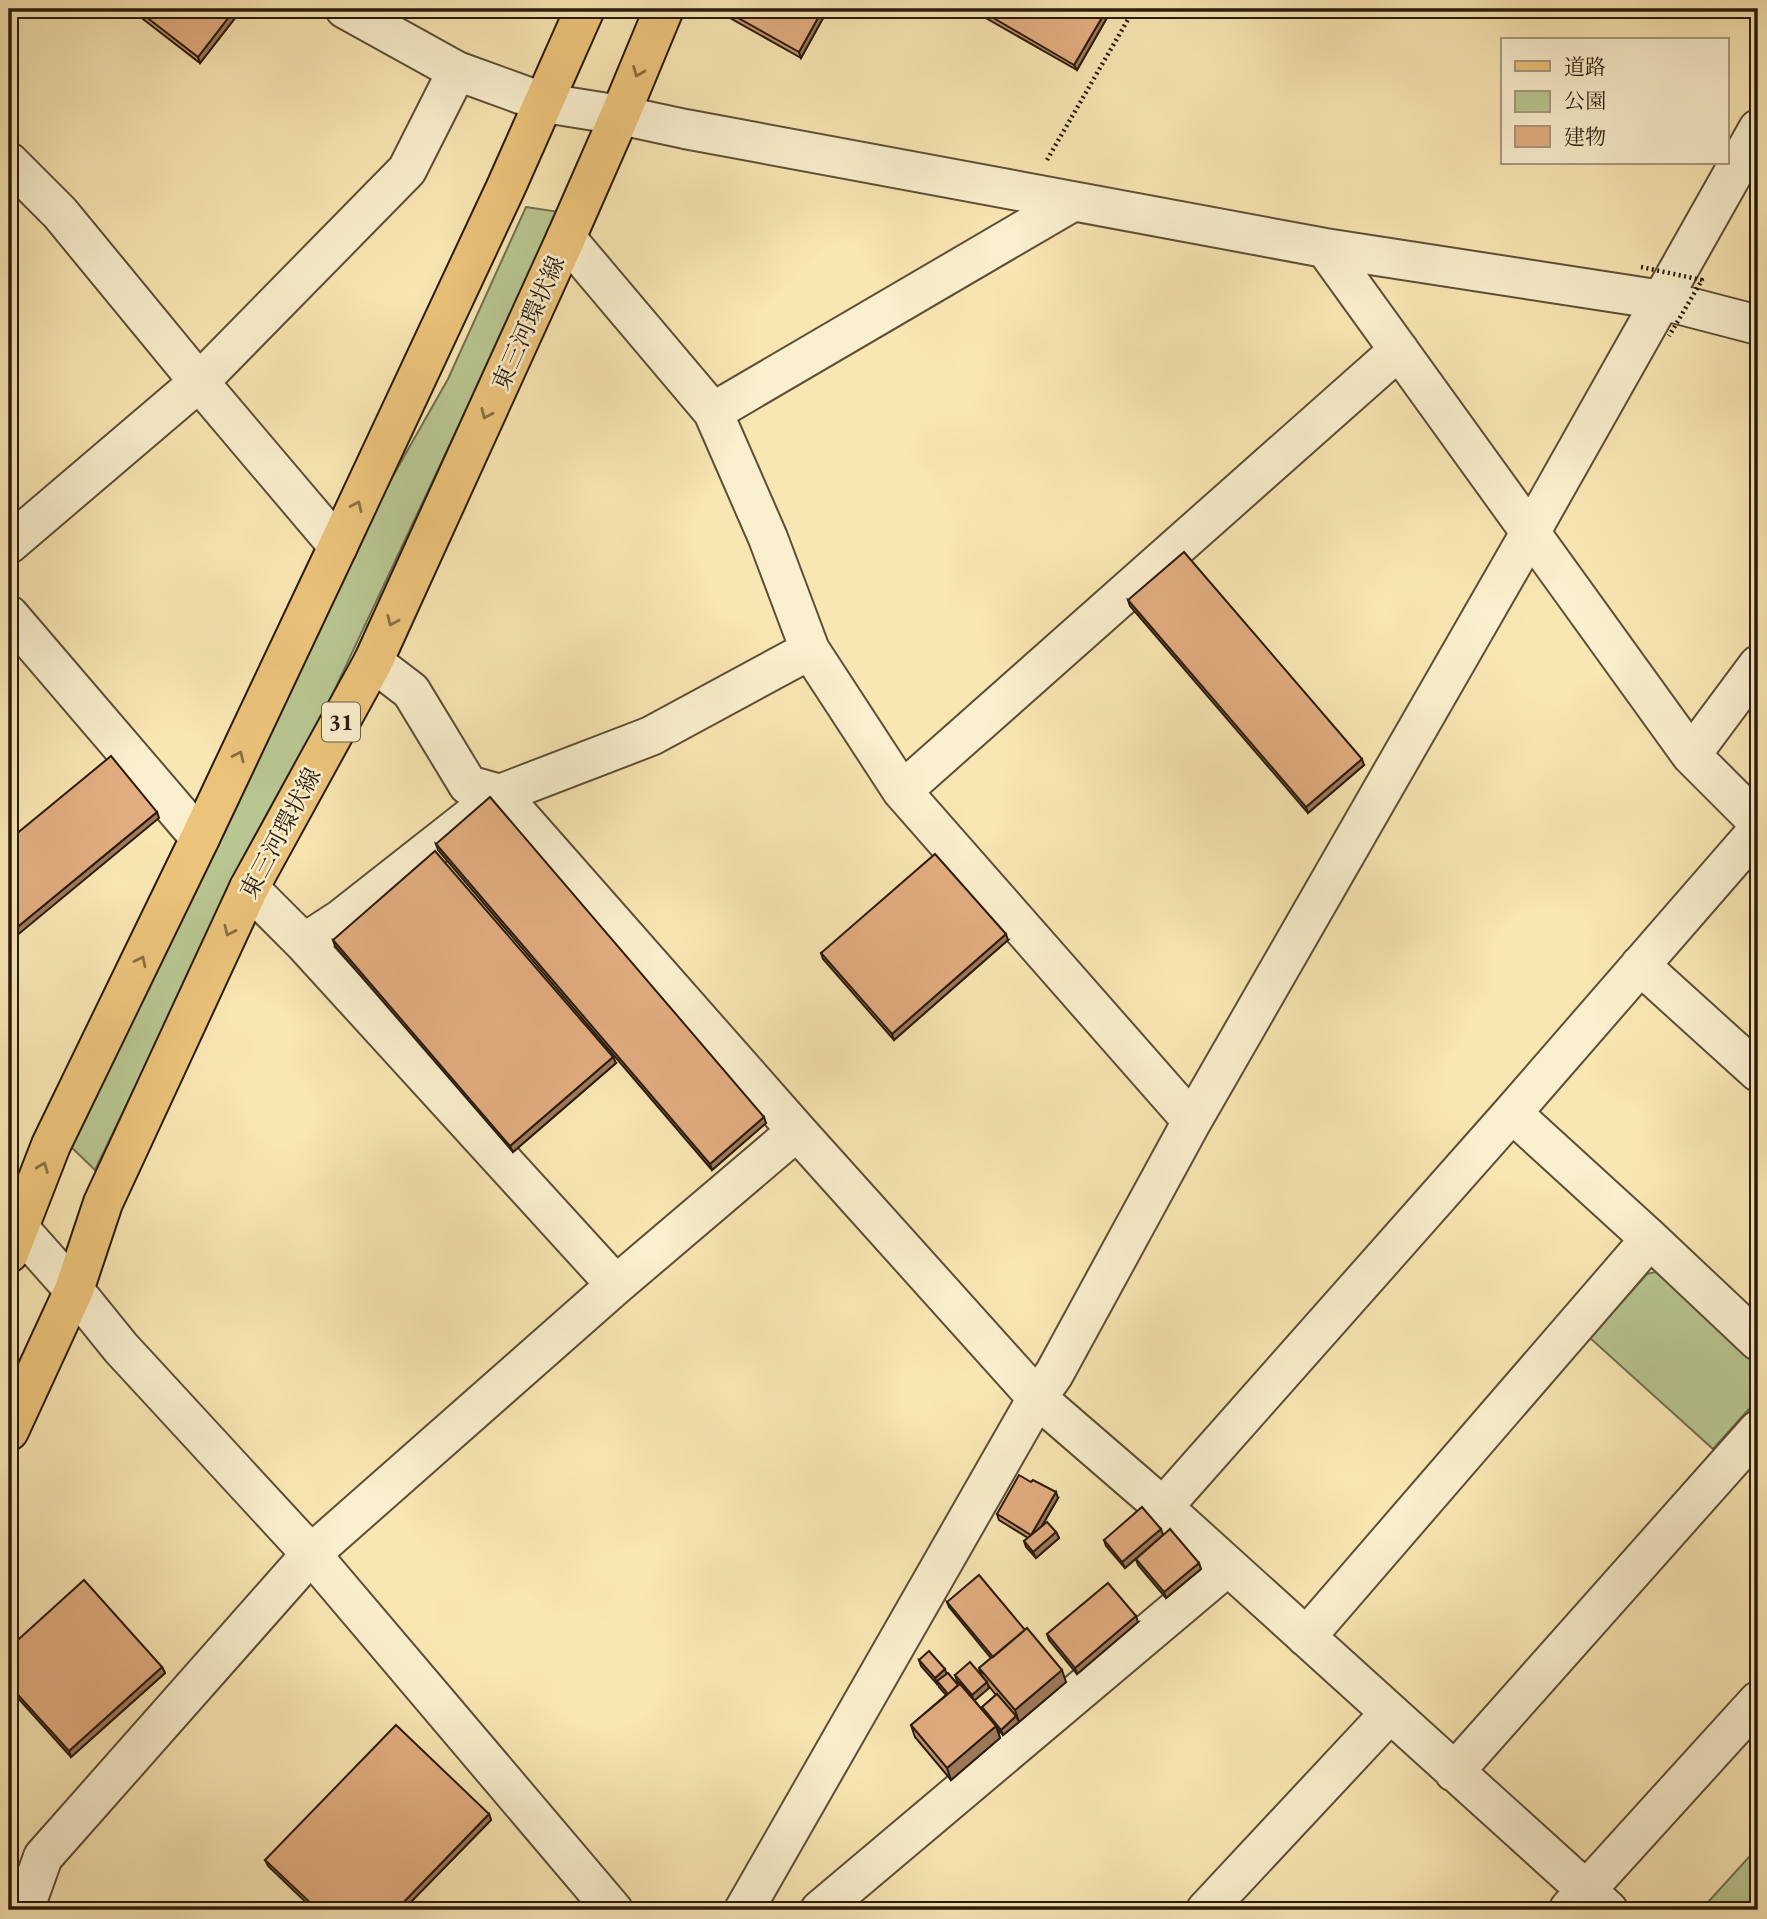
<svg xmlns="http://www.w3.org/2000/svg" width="1767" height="1919" font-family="'EB Garamond','Noto Serif JP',serif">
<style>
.green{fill:#b8c691;stroke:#71704f;stroke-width:2}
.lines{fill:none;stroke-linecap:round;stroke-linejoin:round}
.minor-casing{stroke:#5e4e36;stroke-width:42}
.major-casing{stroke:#2a1b0d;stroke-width:42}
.path{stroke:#2a1b0d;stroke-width:4.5;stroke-dasharray:2 3.5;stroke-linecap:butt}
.minor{stroke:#faefce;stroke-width:38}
.major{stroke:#ecc37a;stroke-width:38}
.path-bridge{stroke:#2a1b0d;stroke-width:4.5;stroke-dasharray:2 3.5;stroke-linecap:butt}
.wall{fill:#c2956e;stroke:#2a1b0d;stroke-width:2;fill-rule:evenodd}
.shaded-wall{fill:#9e795a;stroke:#2a1b0d;stroke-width:2}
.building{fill:#e2ad80;stroke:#2a1b0d;stroke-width:2}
.oneway{stroke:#8b6f44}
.labels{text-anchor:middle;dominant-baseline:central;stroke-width:5;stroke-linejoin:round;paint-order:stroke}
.shield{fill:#faefce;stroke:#685b47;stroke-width:2}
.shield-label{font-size:23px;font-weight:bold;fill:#2a1b0d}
.street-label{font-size:24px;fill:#2a1b0d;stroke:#faefce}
</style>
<rect width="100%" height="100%" fill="#f8e6b3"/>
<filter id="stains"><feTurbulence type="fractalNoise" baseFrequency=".00286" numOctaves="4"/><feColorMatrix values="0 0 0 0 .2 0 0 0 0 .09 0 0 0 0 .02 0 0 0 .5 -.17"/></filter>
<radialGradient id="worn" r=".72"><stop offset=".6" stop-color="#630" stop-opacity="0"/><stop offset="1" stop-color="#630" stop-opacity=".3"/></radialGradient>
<path class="green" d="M526,207L559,212L235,902L165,1025L95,1170L66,1142L347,557L448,379Z
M1660,1271L1758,1362V1377L1753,1382L1758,1387V1399L1713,1449L1590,1338L1647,1274Z
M1758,1847V1910H1711L1709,1901Z"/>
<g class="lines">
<defs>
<path id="minor" d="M345,9L457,71L545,103L620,115L685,129L1325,248L1662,300L1758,325
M9,162L60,213L199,382L338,546
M566,238L713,412L768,538L810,650L902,791L1192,1121
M1325,248L1691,755L1758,822
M713,412L1072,202
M9,544L199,382L407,170L457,71
M9,615L200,838
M373,662L411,691L468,785L500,794L797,1131L1037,1398L1163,1507L1608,1910
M1691,755L1758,665
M902,791L1399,350
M249,888L304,943L616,1285
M304,943L341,919L500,794L651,736L810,650
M1640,965L1758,1072
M1512,1113L1650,1239L1758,1341
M9,1217L74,1290L121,1348L311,1554L613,1910
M1163,1507L1512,1113L1758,830
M1306,1637L1650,1239
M1454,1772L1758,1430
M1569,1909L1758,1701
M24,1910L43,1857L311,1554L616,1285L797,1131
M744,1910L1037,1398L1054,1374L1192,1121L1530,533L1758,129
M820,1910L1228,1566
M1206,1910L1390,1713"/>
<path id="major" d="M9,1253L51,1145L200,838L338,546L506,187L585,9
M9,1431L74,1290L103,1203L249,888L373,662L566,238L620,115L664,9"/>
</defs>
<use href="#minor" class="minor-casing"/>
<use href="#major" class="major-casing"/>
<path class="path" d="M1047,160L1134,9"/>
<use href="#minor" class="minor"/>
<use href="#major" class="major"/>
<path class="path-bridge" d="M1641,267L1702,280L1669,336"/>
</g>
<path class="wall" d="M130,9H242L200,63Z
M721,9H828L801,58L723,14Z
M970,9H1112L1077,70Z
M1128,600L1364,765L1308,813L1130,606Z
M436,844L766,1123L712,1170L438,850Z
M333,940L616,1063L513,1152L335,946Z
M1008,940L894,1040L823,959L821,953Z
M1058,1498L1042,1526L1056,1532L1059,1538L1036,1558L1026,1547L1024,1541L1028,1538L999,1520L997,1514Z
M1163,1535L1201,1569L1166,1598L1138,1565L1136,1559L1157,1541L1125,1568L1106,1546L1104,1540Z
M947,1602L1066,1682L1019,1722L1018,1720L1019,1722L1003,1735L997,1728L1000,1738L951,1780L915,1737L911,1725L946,1695L939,1687L938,1683L937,1684L921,1666L919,1660L947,1673L958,1685L960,1684L957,1681L955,1675L982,1676L979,1668L991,1658L949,1607ZM988,1685L996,1695L982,1707L983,1711L974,1700L989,1688Z
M1138,1622L1077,1674L1049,1640L1047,1634Z
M9,1648L162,1667L165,1673L71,1757L9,1688Z
M489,1814L491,1820L403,1910H314L268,1866L265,1860Z"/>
<path class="shaded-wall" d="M235,9H242L200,63L198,57Z
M823,9H828L801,58L799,52Z
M1107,9H1112L1077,70L1074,65Z
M1362,759L1364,765L1308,813L1306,807Z
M157,812L159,818L9,942V934Z
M1006,934L1008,940L894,1040L892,1034Z
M613,1057L616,1063L513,1152L510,1146Z
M764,1117L766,1123L712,1170L710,1164Z
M1056,1492L1058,1498L1033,1541L1031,1535Z
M1161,1529L1163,1535L1125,1568L1122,1562Z
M1056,1532L1059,1538L1036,1558L1033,1552Z
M1199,1563L1201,1569L1166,1598L1164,1592Z
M1136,1616L1138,1622L1077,1674L1075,1668Z
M162,1667L165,1673L71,1757L69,1751Z
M945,1669L947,1675L937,1684L935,1678Z
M1062,1670L1066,1682L1019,1722L1015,1710Z
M987,1682L989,1688L974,1701L972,1695Z
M1016,1716L1019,1722L1003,1735L1001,1730Z
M996,1726L1000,1738L951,1780L947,1768Z
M489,1814L491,1820L403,1910H396Z"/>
<path class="building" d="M136,9H235L198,57Z
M722,9H823L799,52Z
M978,9H1107L1074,65Z
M1184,552L1362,759L1306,807L1128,600Z
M111,756L157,812L9,934V840Z
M490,797L764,1117L710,1164L436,844Z
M435,851L613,1057L510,1146L333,940Z
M935,854L1006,934L892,1034L821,953Z
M1019,1475L1031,1482L1033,1480L1056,1492L1031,1535L997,1514Z
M1142,1507L1161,1529L1122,1562L1104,1540Z
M1047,1522L1056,1532L1033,1552L1024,1541Z
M1170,1529L1199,1563L1164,1592L1136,1559Z
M979,1575L1025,1630L993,1657L947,1602Z
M84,1580L162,1667L69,1751L9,1685V1648Z
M1108,1583L1136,1616L1075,1668L1047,1634Z
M1027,1628L1062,1670L1015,1710L979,1668Z
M929,1651L945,1669L935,1678L919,1660Z
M970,1662L987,1682L972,1695L955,1675Z
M948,1673L958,1685L948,1694L937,1681Z
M960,1684L996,1726L947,1768L911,1725Z
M997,1694L1016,1716L1001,1730L982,1707Z
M396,1725L489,1814L396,1910H318L265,1860Z"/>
<defs><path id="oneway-chevron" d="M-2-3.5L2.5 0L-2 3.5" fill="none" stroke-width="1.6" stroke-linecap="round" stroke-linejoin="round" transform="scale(1.75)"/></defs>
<g class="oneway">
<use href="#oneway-chevron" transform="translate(638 72) rotate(112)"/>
<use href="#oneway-chevron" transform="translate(486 414) rotate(114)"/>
<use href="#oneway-chevron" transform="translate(357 506) rotate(-65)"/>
<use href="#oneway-chevron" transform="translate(392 621) rotate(114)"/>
<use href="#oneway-chevron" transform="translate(239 756) rotate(-65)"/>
<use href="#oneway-chevron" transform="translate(229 931) rotate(115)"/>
<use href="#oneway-chevron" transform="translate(141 961) rotate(-64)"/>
<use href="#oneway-chevron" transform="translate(43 1167) rotate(-68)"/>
</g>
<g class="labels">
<rect class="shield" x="322" y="702.5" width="38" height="39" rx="5"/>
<g class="shield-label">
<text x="341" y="722">31</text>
</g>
<g class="street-label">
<text transform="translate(528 323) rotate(-66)">東三河環状線</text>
<text transform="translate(280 833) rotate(-62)">東三河環状線</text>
</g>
</g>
<rect width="1767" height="1919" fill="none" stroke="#f8e6b3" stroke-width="35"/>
<rect x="10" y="10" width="1746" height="1898" fill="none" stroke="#2a1b0d" stroke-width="3.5"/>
<rect x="18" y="18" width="1732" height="1884" fill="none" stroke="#2a1b0d" stroke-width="2"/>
<rect x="1501" y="38" width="228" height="126" fill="#faefce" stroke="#a79a81" stroke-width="2"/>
<rect x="1515" y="61" width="35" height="10" fill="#ecc37a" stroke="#a79a81" stroke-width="2"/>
<text x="1564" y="74" font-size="21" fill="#2a1b0d">道路</text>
<rect x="1515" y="91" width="35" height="21" fill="#b8c691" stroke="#a79a81" stroke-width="2"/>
<text x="1564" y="108" font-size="21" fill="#2a1b0d">公園</text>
<rect x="1515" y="126" width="35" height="21" fill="#e2ad80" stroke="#a79a81" stroke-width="2"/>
<text x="1564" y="144" font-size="21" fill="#2a1b0d">建物</text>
<rect width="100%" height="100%" filter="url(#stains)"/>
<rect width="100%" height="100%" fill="url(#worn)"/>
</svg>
